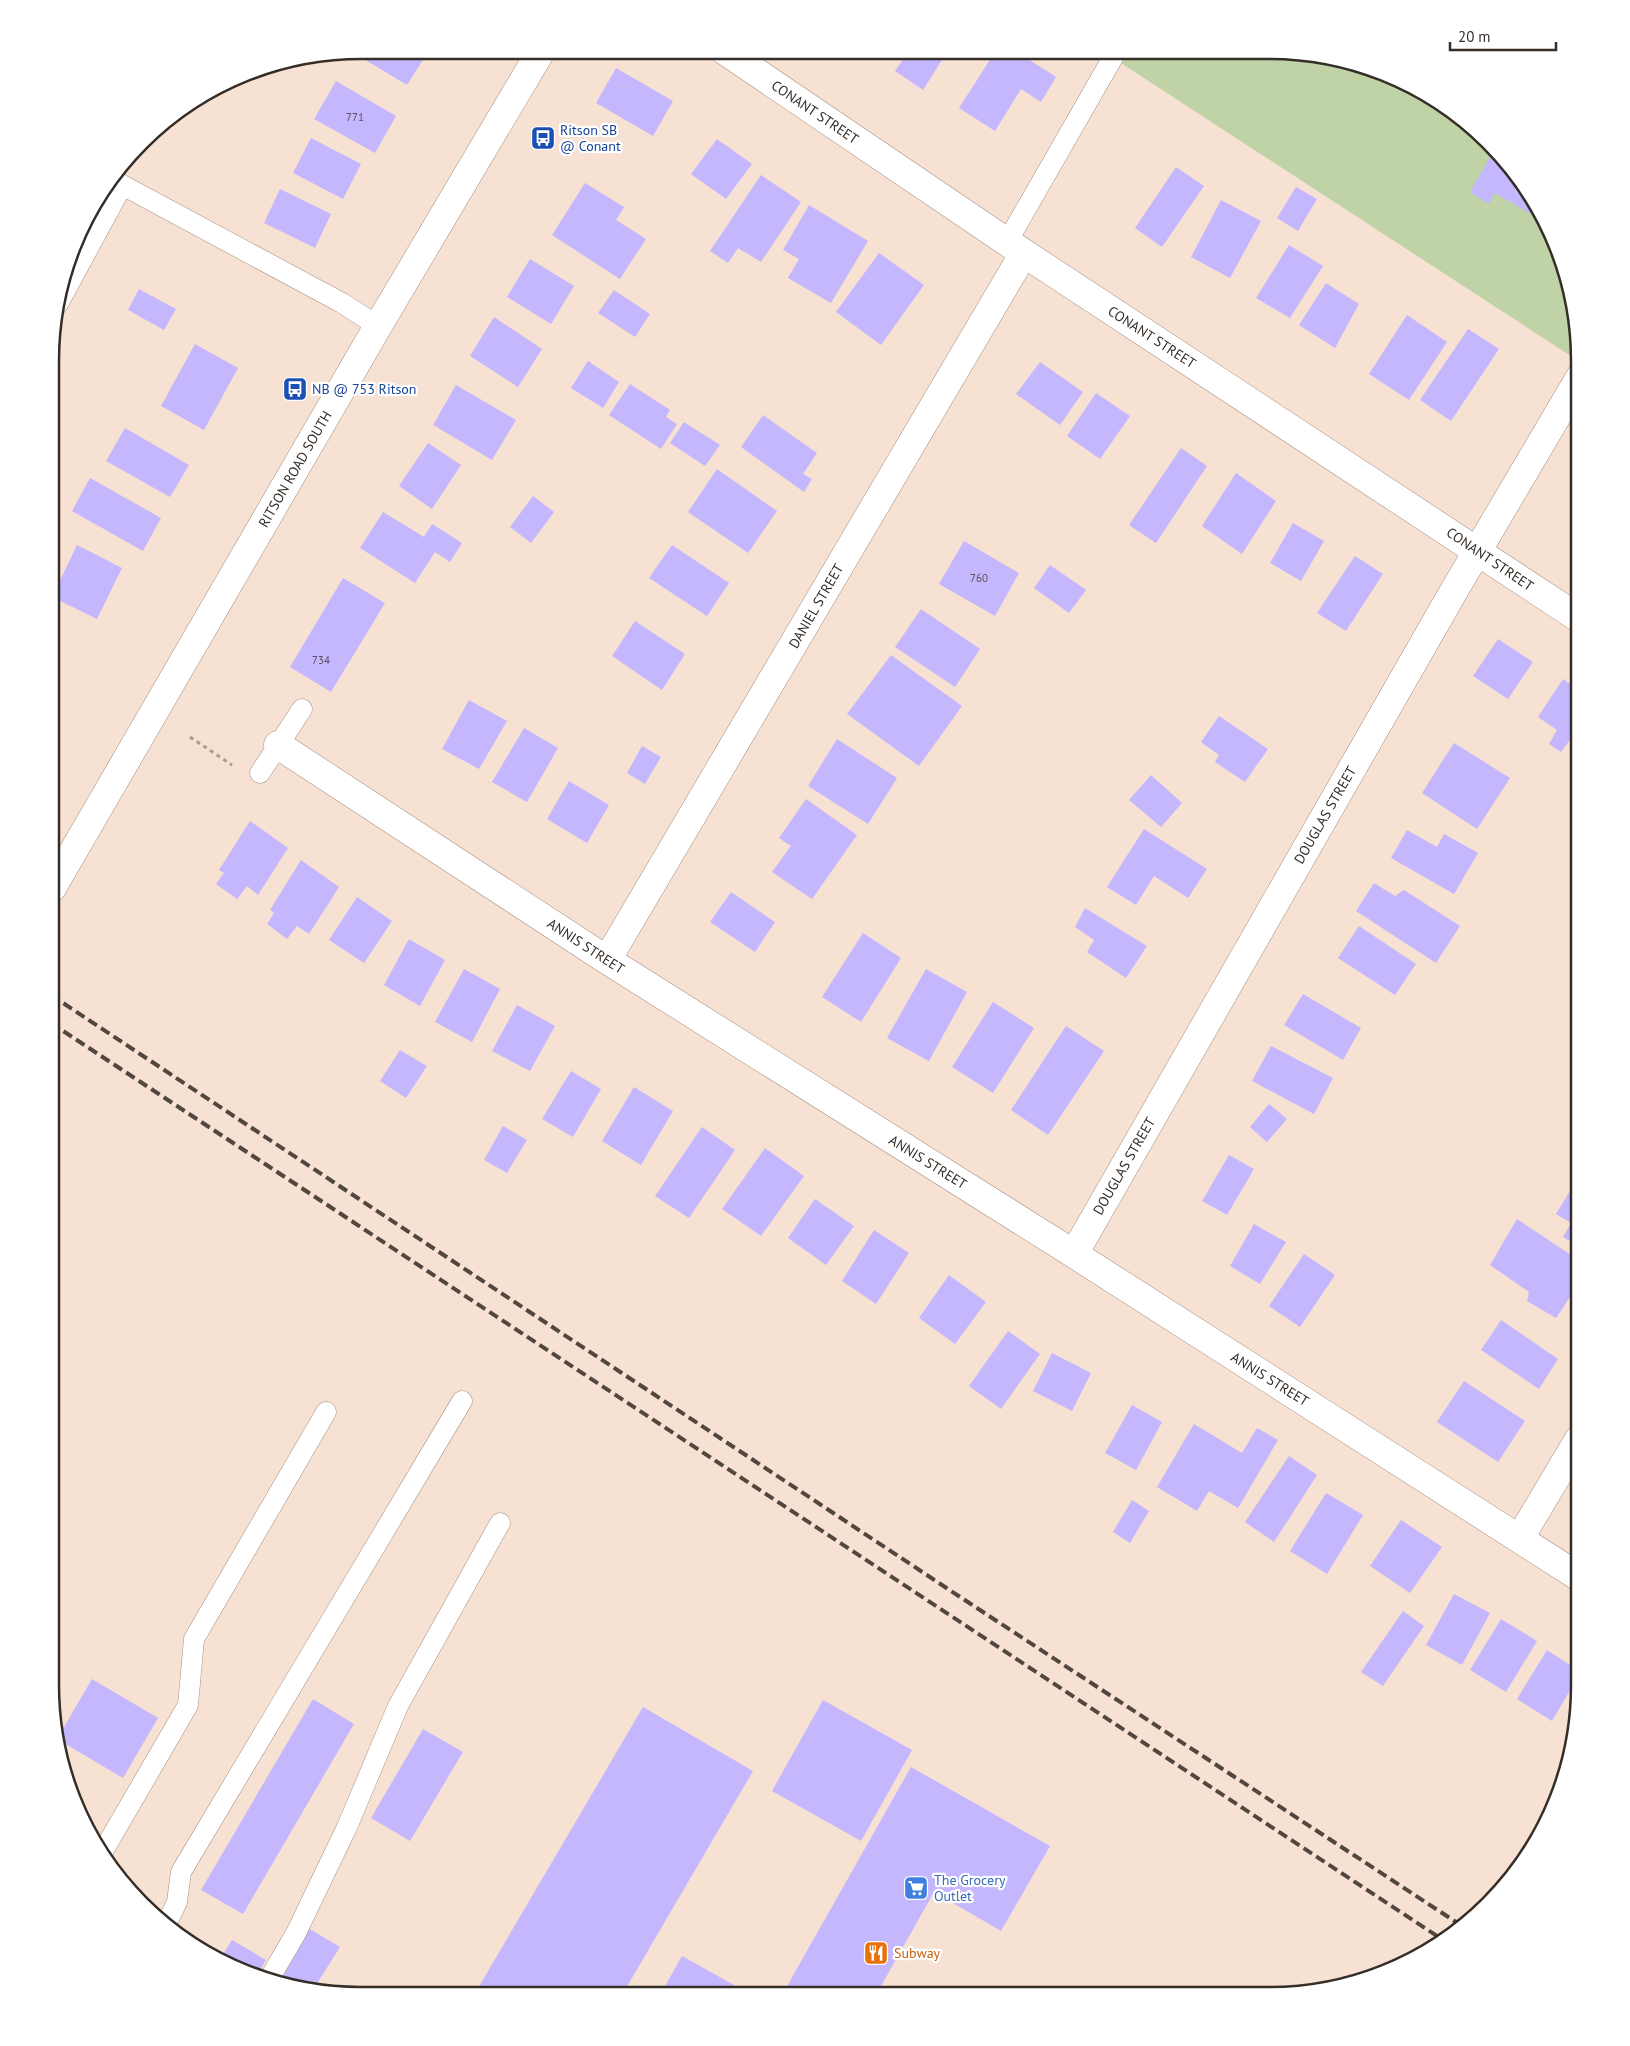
<svg xmlns="http://www.w3.org/2000/svg" width="1630" height="2046" font-family="'PT Sans',sans-serif">
<style>
.green{fill:#bfd3a7}
.building{fill:#c4b7fd}
.lines{fill:none;stroke-linecap:round;stroke-linejoin:round}
.lane-casing{stroke:#a69184;stroke-width:21}
.street-casing{stroke:#a69184;stroke-width:29}
.secondary-casing{stroke:#a69184;stroke-width:29}
.path{stroke:#ac9c90;stroke-width:3;stroke-dasharray:4 4;stroke-linecap:butt}
.lane{stroke:#fff;stroke-width:20}
.street{stroke:#fff;stroke-width:28}
.secondary{stroke:#fff;stroke-width:28}
.rail{stroke:#51473f;stroke-width:4;stroke-dasharray:10 5;stroke-linecap:butt}
.labels{text-anchor:middle;dominant-baseline:central;stroke-width:4.5;stroke-linejoin:round;paint-order:stroke}
.number-label{font-size:11px;fill:#59505c}
.street-label{font-size:14px;fill:#352d27;stroke:#fff}
.transit-label{font-size:14px;fill:#164399;stroke:#fff;text-anchor:start}
.shop-label{font-size:14px;fill:#366cbe;stroke:#fff;text-anchor:start}
.food-label{font-size:14px;fill:#c56008;stroke:#fff;text-anchor:start}
.rim{fill:none;stroke:#352d27;stroke-width:2.5}
</style>
<rect width="100%" height="100%" fill="#f7e1d2"/>
<path class="green" d="M1104,52L1310,53L1388,74L1442,103L1503,156L1538,206L1569,280L1580,362Z"/>
<path class="building" d="M361,50H429L407,85L352,52Z
M908,52H947L923,90L895,71Z
M995,52H1017L1056,77L1041,102L1021,89L995,131L959,108Z
M616,68L673,101L653,136L596,103Z
M336,81L396,116L375,153L314,119Z
M311,138L361,164L343,199L293,173Z
M717,139L752,164L726,199L691,174Z
M1495,149L1503,156L1538,206L1545,222L1495,193L1489,204L1470,192Z
M1176,167L1204,186L1162,247L1135,228Z
M761,175L801,202L761,262L738,248L728,263L710,251Z
M585,183L624,207L616,220L646,239L620,279L552,235Z
M1296,187L1317,199L1298,231L1277,218Z
M280,189L331,214L315,248L264,223Z
M1221,200L1261,221L1230,278L1191,257Z
M809,205L868,241L831,303L788,278L799,259L783,250Z
M1289,245L1323,266L1290,318L1256,298Z
M879,253L924,285L881,345L836,312Z
M530,259L574,286L551,324L507,297Z
M1326,283L1359,304L1335,348L1299,325Z
M139,289L176,309L164,330L128,310Z
M614,290L650,314L635,337L598,313Z
M1407,315L1447,342L1409,400L1369,374Z
M494,317L542,349L518,387L470,356Z
M1468,329L1499,349L1451,421L1420,400Z
M195,344L238,368L204,430L161,406Z
M588,361L619,382L603,408L571,388Z
M1040,362L1083,392L1060,425L1016,394Z
M630,384L670,410L666,417L677,424L661,449L609,415Z
M456,385L516,420L492,460L433,425Z
M1096,393L1130,416L1100,459L1067,436Z
M763,415L817,453L803,474L812,479L804,492L741,447Z
M684,422L720,445L705,466L670,443Z
M125,428L189,465L170,497L106,461Z
M428,443L461,465L432,509L399,486Z
M1181,448L1207,466L1156,543L1129,525Z
M717,469L777,511L748,553L688,512Z
M1236,473L1276,501L1242,554L1202,526Z
M90,478L161,518L143,551L72,511Z
M533,496L554,512L531,543L510,527Z
M383,512L424,537L432,524L462,543L450,562L435,552L415,583L360,548Z
M1293,523L1324,541L1301,581L1270,563Z
M964,541L1019,573L995,616L939,584Z
M77,545L122,568L97,619L52,597Z
M672,545L729,583L707,616L649,578Z
M1355,556L1383,574L1346,631L1317,613Z
M1050,565L1086,590L1069,613L1034,588Z
M343,578L385,603L331,692L290,667Z
M921,609L980,649L955,687L895,647Z
M635,621L685,654L662,690L612,656Z
M1498,639L1533,662L1508,699L1473,676Z
M891,655L962,706L919,766L847,714Z
M1563,679L1580,691V726L1561,752L1549,744L1557,730L1538,717Z
M469,700L507,721L479,769L442,749Z
M1219,716L1268,749L1245,782L1215,762L1219,755L1201,742Z
M524,728L558,748L527,802L492,782Z
M837,739L897,778L868,824L808,786Z
M1454,743L1510,778L1477,829L1422,793Z
M642,746L661,757L645,784L627,773Z
M1151,775L1182,803L1161,827L1129,800Z
M569,781L609,805L587,843L547,819Z
M806,799L857,835L812,899L772,872L791,846L779,838Z
M250,821L288,848L258,895L247,886L237,899L216,884L224,873L219,870Z
M1144,829L1207,869L1188,898L1154,876L1136,905L1107,887Z
M1407,830L1437,847L1444,834L1478,853L1454,894L1391,858Z
M301,860L339,887L309,934L297,926L287,939L267,924L274,913L270,910Z
M1374,883L1395,896L1404,890L1460,926L1436,963L1356,911Z
M731,892L775,922L755,952L710,922Z
M357,897L392,921L364,963L329,940Z
M1085,908L1147,946L1126,978L1087,952L1094,940L1075,927Z
M1359,926L1416,964L1395,995L1338,958Z
M863,933L901,958L861,1022L822,997Z
M409,939L445,960L420,1006L384,985Z
M464,969L500,989L472,1042L435,1022Z
M926,969L967,992L929,1061L887,1038Z
M1303,994L1361,1028L1343,1060L1284,1025Z
M993,1002L1034,1028L993,1093L952,1067Z
M517,1005L555,1026L530,1071L492,1051Z
M1066,1026L1104,1051L1048,1135L1011,1110Z
M1271,1046L1333,1078L1314,1114L1252,1081Z
M400,1050L427,1066L406,1098L380,1081Z
M571,1071L601,1089L573,1137L542,1119Z
M634,1087L673,1111L641,1165L602,1141Z
M1269,1104L1287,1119L1267,1142L1250,1127Z
M503,1126L527,1140L507,1173L484,1160Z
M702,1127L735,1150L689,1218L655,1196Z
M765,1148L804,1176L761,1236L722,1209Z
M1229,1155L1254,1169L1227,1215L1202,1201Z
M1570,1191L1580,1198V1247L1563,1237L1571,1223L1556,1214Z
M815,1199L854,1226L826,1265L788,1238Z
M1517,1219L1580,1261V1282L1556,1318L1527,1301L1529,1292L1490,1265Z
M1254,1224L1286,1242L1260,1284L1230,1266Z
M874,1230L909,1253L876,1304L842,1281Z
M1304,1254L1335,1275L1300,1327L1269,1306Z
M949,1275L986,1302L955,1344L919,1318Z
M1501,1320L1558,1359L1539,1389L1481,1350Z
M1008,1331L1040,1354L1001,1409L969,1386Z
M1052,1353L1091,1373L1072,1411L1033,1391Z
M1464,1381L1525,1421L1498,1462L1437,1422Z
M1132,1405L1162,1422L1136,1470L1105,1453Z
M1194,1424L1242,1453L1257,1428L1278,1440L1238,1508L1209,1491L1197,1511L1157,1487Z
M1289,1456L1317,1475L1274,1542L1245,1522Z
M1326,1493L1363,1515L1327,1574L1290,1551Z
M1132,1500L1149,1511L1130,1543L1113,1532Z
M1401,1520L1442,1547L1410,1593L1370,1566Z
M1454,1594L1490,1613L1462,1665L1426,1645Z
M1403,1611L1424,1626L1383,1686L1361,1672Z
M1501,1619L1537,1641L1506,1692L1470,1670Z
M1547,1650L1579,1671V1675L1552,1721L1517,1699Z
M92,1679L158,1718L123,1778L57,1739Z
M313,1699L354,1724L243,1914L201,1890Z
M823,1700L912,1750L861,1841L772,1791Z
M643,1707L753,1771L622,1995H474Z
M423,1729L463,1752L410,1841L371,1818Z
M911,1767L1050,1846L1001,1931L934,1892L876,1995H782Z
M308,1928L340,1947L313,1990L275,1982Z
M232,1940L266,1960L256,1977L220,1959Z
M682,1956L752,1995H660Z"/>
<g class="lines">
<defs>
<path id="lane" d="M113,180L342,303L378,326
M1007,242L1116,52
M58,304L122,186
M260,773L302,709
M102,1853L188,1705L194,1639L326,1412
M166,1925L177,1902L181,1872L462,1401
M268,1981L296,1933L347,1827L398,1706L500,1523"/>
<path id="street" d="M725,51L1007,242L1580,619
M278,745L607,960L1074,1254L1579,1577
M607,960L1024,253
M1074,1254L1455,589L1580,377
M1520,1538L1579,1439"/>
<path id="secondary" d="M52,888L378,326L541,51"/>
</defs>
<use href="#lane" class="lane-casing"/>
<use href="#street" class="street-casing"/>
<use href="#secondary" class="secondary-casing"/>
<path class="path" d="M190,737L232,765"/>
<use href="#lane" class="lane"/>
<use href="#street" class="street"/>
<use href="#secondary" class="secondary"/>
<path class="rail" d="M51,995L951,1591L1462,1926
M51,1023L1443,1940"/>
</g>
<defs>
<symbol id="bus-square" viewBox="-11 -11 22 22"><rect x="-9" y="-9" width="18" height="18" rx="4" fill="#1a4fb4" stroke="#fff"/><path d="M-5-6H5V4H4V6H2V4H-2V6H-4V4H-5ZM-3.5-4V0h7V-4ZM-3.5 1.2v1.5H-2V1.2ZM2 1.2v1.5H3.5V1.2Z" fill="#fff"/></symbol>
<symbol id="supermarket-square" viewBox="-11 -11 22 22"><rect x="-9" y="-9" width="18" height="18" rx="4" fill="#3f7fe0" stroke="#fff"/><path d="M-6-5.5h2.5l.6 2H6L4.5 2H-2.5L-4.4-4H-6ZM-1.5 3.2a1.3 1.3 0 1 0 .1 0ZM3 3.2a1.3 1.3 0 1 0 .1 0Z" fill="#fff"/></symbol>
<symbol id="restaurant-square" viewBox="-11 -11 22 22"><rect x="-9" y="-9" width="18" height="18" rx="4" fill="#e8710a" stroke="#fff"/><path d="M-5-6h1v4h1v-4h1v4h1v-4h1v5L-1.5 .5V6h-2V.5L-5-1ZM5-6V6H3V1.5H1.5Q1.5-4 5-6Z" fill="#fff"/></symbol>
</defs>
<g fill-rule="evenodd">
<use href="#bus-square" x="529" y="124" width="28" height="28"/>
<use href="#bus-square" x="281" y="375" width="28" height="28"/>
<use href="#supermarket-square" x="902" y="1874" width="28" height="28"/>
<use href="#restaurant-square" x="862" y="1939" width="28" height="28"/>
</g>
<g class="labels">
<g class="number-label">
<text x="355" y="117">771</text>
<text x="979" y="578">760</text>
<text x="321" y="660">734</text>
</g>
<g class="street-label">
<text transform="translate(815 112) rotate(34)">CONANT STREET</text>
<text transform="translate(1152 337) rotate(33)">CONANT STREET</text>
<text transform="translate(295 469) rotate(-60)">RITSON ROAD SOUTH</text>
<text transform="translate(1490 559) rotate(34)">CONANT STREET</text>
<text transform="translate(816 606) rotate(-60)">DANIEL STREET</text>
<text transform="translate(1325 815) rotate(-60)">DOUGLAS STREET</text>
<text transform="translate(586 946) rotate(33)">ANNIS STREET</text>
<text transform="translate(928 1162) rotate(32)">ANNIS STREET</text>
<text transform="translate(1124 1166) rotate(-60)">DOUGLAS STREET</text>
<text transform="translate(1270 1379) rotate(32)">ANNIS STREET</text>
</g>
<g class="transit-label">
<text x="560" y="130">Ritson SB<tspan x="560" dy="16">@ Conant</tspan></text>
<text x="312" y="389">NB @ 753 Ritson</text>
</g>
<g class="shop-label">
<text x="934" y="1880">The Grocery<tspan x="934" dy="16">Outlet</tspan></text>
</g>
<g class="food-label">
<text x="894" y="1953">Subway</text>
</g>
</g>
<path d="M0 0H1630V2046H0ZM361 59H1269A302 302 0 0 1 1571 361V1685A302 302 0 0 1 1269 1987H361A302 302 0 0 1 59 1685V361A302 302 0 0 1 361 59Z" fill="#fff" fill-rule="evenodd"/>
<path class="rim" d="M361 59H1269A302 302 0 0 1 1571 361V1685A302 302 0 0 1 1269 1987H361A302 302 0 0 1 59 1685V361A302 302 0 0 1 361 59Z"/>
<path d="M1450 42v8h106v-8" fill="none" stroke="#352d27" stroke-width="2.5"/>
<text x="1458" y="42" font-size="15" fill="#352d27" stroke="#ffffff" stroke-width="4" paint-order="stroke">20 m</text>
</svg>
